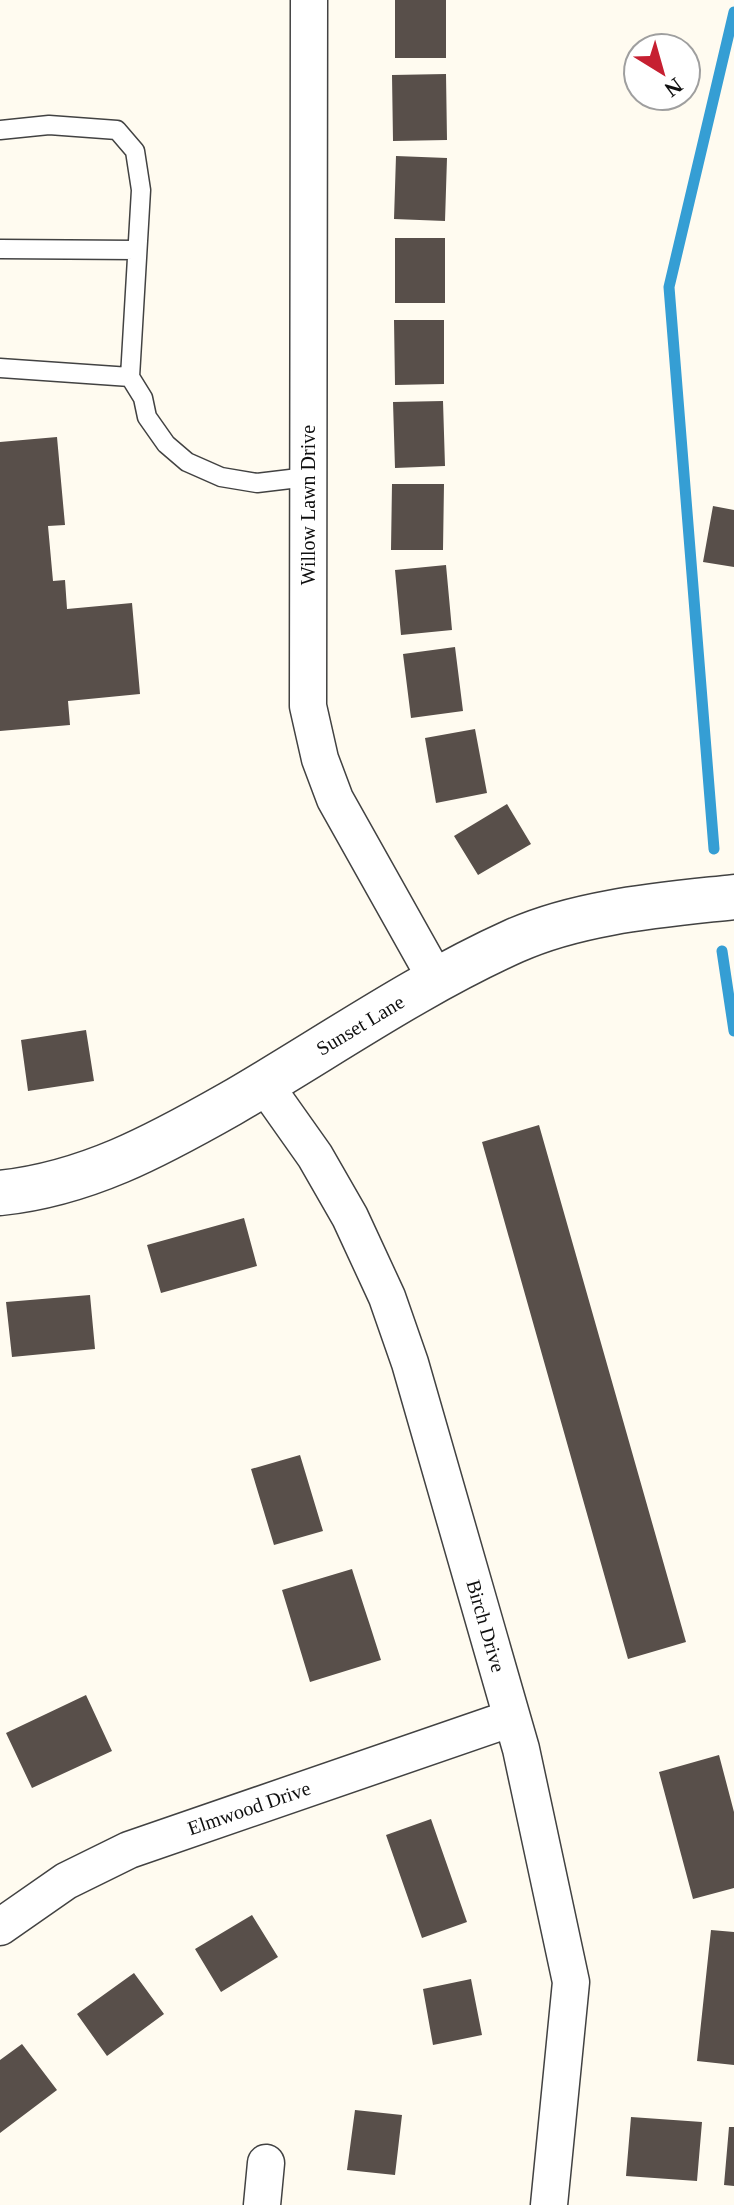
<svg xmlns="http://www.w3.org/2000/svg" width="734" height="2205" font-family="Georgia,serif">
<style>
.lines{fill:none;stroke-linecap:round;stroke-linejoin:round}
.stream{stroke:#359ed4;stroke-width:11}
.building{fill:#584f4a}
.service-casing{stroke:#424242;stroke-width:21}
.minor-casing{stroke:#424242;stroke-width:39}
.tertiary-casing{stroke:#424242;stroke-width:47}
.service{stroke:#fff;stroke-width:18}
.minor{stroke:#fff;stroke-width:36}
.tertiary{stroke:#fff;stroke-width:44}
.labels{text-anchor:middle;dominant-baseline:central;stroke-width:8;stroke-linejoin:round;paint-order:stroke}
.street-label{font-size:20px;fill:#0f0f0f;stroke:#fff}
</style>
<rect width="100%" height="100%" fill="#fffbf0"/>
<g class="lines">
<path class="stream" d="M714,849L669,287L734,12
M722,951L734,1031"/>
</g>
<path class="building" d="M395,0H446V58H395Z
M446,74L447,140L393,141L392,75Z
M396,156L447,158L445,221L394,219Z
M395,238H445V303H395Z
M394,320H444V384L395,385Z
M443,401L445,466L395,468L393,402Z
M57,437L65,525L48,526L53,581L65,580L67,609L132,603L140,694L68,701L70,725L0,731V442Z
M392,484H444L443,550H391Z
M713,506L734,510V567L703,562Z
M446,565L452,630L401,635L395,570Z
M455,647L463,711L411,718L403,654Z
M475,729L487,793L436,803L425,738Z
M507,804L531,844L478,875L454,836Z
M86,1030L94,1081L28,1091L21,1040Z
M539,1125L686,1642L628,1659L482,1142Z
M244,1218L257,1266L161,1293L147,1245Z
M90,1295L95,1349L12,1357L6,1302Z
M300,1455L323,1531L274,1545L251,1469Z
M352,1569L381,1660L310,1682L282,1590Z
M86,1695L112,1751L32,1788L6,1733Z
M719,1755L734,1812V1888L693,1899L659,1772Z
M431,1819L467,1922L422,1938L386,1835Z
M252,1915L278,1957L221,1992L195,1949Z
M711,1930L734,1932V2065L697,2061Z
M134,1973L164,2014L107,2056L77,2014Z
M471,1979L482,2035L433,2045L423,1989Z
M22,2044L57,2090L0,2133V2060Z
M355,2110L402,2115L395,2175L347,2170Z
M631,2117L702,2122L697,2181L626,2176Z
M729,2127H734V2186L724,2185Z"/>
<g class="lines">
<defs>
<path id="service" d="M0,130L49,125L117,130L135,151L141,190L130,377
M0,249L136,250
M0,368L130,377L143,398L147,417L166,444L187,462L221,477L257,483L307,477"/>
<path id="minor" d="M309,0L308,706L320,759L335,799L436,979
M264,1084L315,1156L350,1217L387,1297L410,1363L521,1749L571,1982L549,2205
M0,1927L66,1881L129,1850L512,1718
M262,2205L266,2163"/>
<path id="tertiary" d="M0,1193C86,1184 156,1146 230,1104C325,1049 414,986 514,941C581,911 662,905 734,897"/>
</defs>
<use href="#service" class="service-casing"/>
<use href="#minor" class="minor-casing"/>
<use href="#tertiary" class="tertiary-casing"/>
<use href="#service" class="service"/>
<use href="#minor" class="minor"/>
<use href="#tertiary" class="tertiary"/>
</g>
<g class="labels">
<g class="street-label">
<text transform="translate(308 505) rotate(-90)">Willow Lawn Drive</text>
<text transform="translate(360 1025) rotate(-31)">Sunset Lane</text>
<text transform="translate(486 1626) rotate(74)">Birch Drive</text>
<text transform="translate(249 1808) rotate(-19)">Elmwood Drive</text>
</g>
</g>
<g transform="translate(662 72) rotate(143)"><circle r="38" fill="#ffffff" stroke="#9f9f9f" stroke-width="2"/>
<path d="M0-6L14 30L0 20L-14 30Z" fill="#c61f31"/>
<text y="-12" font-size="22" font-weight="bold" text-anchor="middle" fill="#0f0f0f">N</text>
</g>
</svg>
